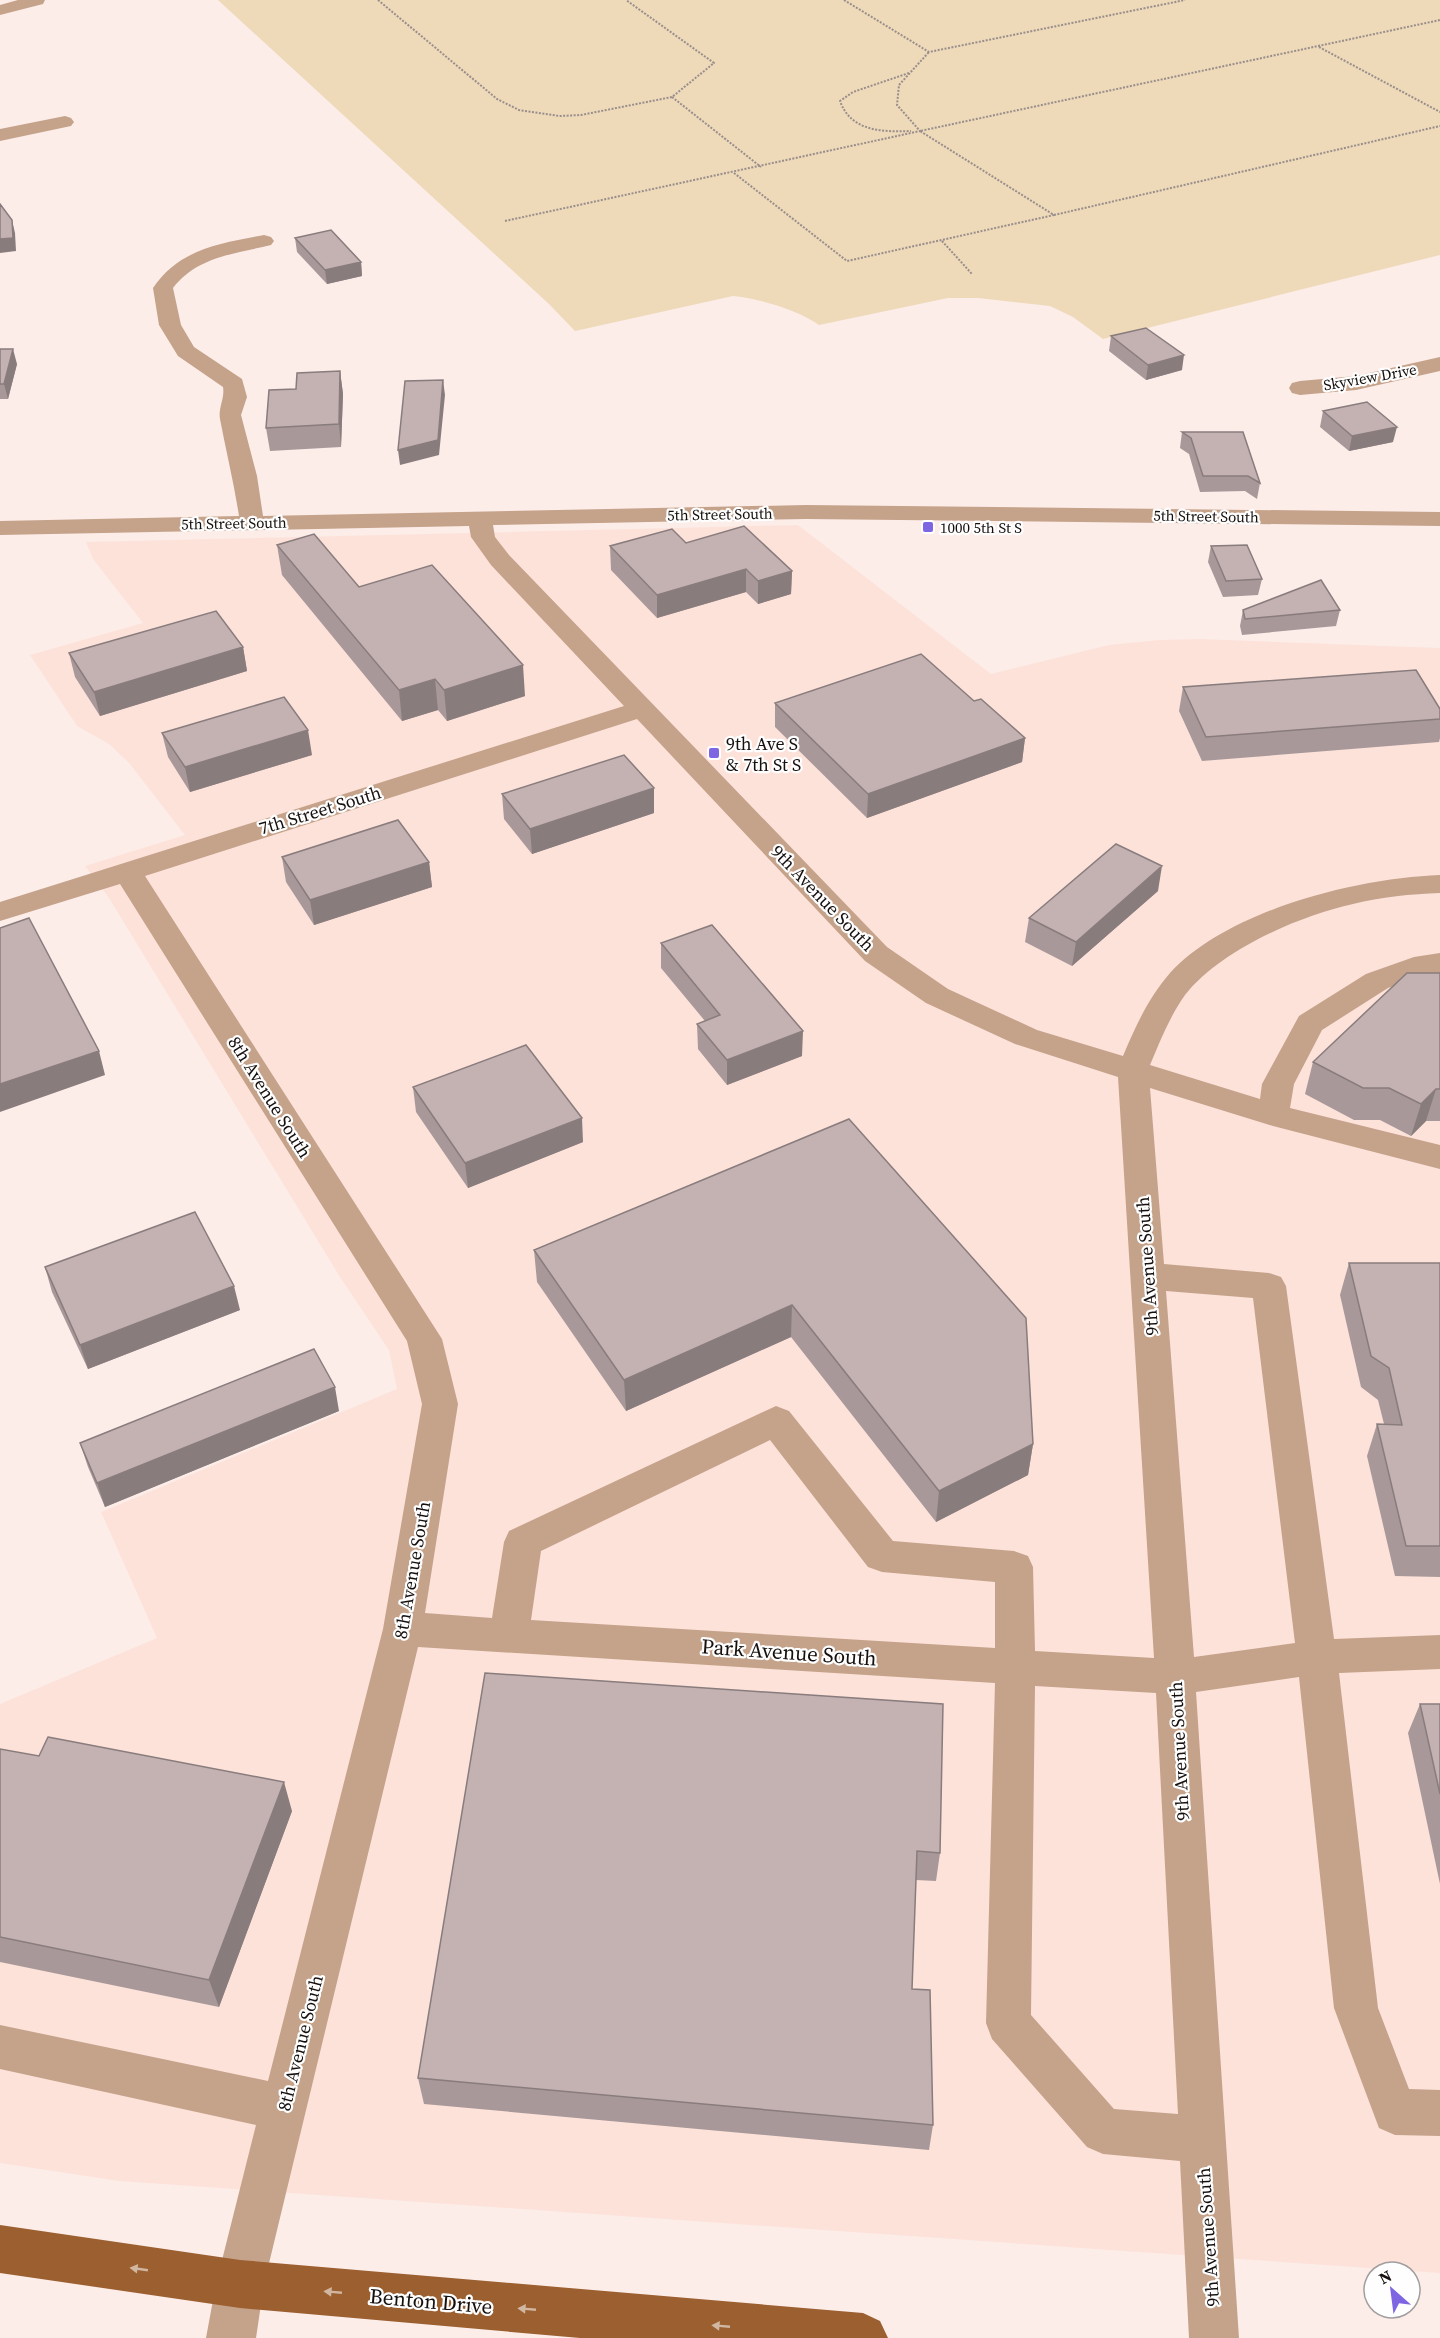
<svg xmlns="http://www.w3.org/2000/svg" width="1440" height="2338" font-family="'Source Serif 4',serif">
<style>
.built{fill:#fde2da}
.green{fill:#eed9b9}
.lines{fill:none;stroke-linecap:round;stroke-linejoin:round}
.path{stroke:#998e8b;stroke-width:2;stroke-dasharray:2 1.5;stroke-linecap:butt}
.minor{fill:#c5a28a;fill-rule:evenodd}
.major{fill:#9b5f30;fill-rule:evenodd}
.wall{fill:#a99899}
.shaded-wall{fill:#897c7d}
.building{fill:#c4b1b2;stroke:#897c7d;stroke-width:1.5}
.oneway{fill:#d1b6a1}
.poi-dot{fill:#7e65e1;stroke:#fefefe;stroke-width:2}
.labels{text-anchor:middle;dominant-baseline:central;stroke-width:4.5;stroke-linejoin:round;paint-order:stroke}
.far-street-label{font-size:15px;fill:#150f0d;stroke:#fefefe}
.far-poi-label{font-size:15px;fill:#150f0d;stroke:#fefefe;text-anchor:start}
.poi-label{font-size:18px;fill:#150f0d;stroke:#fefefe;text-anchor:start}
.street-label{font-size:18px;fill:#150f0d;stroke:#fefefe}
.near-street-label{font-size:21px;fill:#150f0d;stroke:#fefefe}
</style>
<rect width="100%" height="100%" fill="#fcede9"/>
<path class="built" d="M798,525L991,674L1109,645L1160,640L1200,639L1440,648V2273L119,2181L0,2163V1704L157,1638L101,1512L397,1389L389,1350L340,1277L109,898L85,866L185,835L129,763L109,744L77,726L30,655L143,623L93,559L86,542Z"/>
<path class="green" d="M218,0H1440V255L1103,339L1073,317L1050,306L978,298H948L819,325C799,310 757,298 733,296L575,331L549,304Z"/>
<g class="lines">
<path class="path" d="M378,0L497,99L519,110L559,116L581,115L672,97L714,63L626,0
M844,0L929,52L1185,0
M1319,47L1440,112
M909,73L853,92L840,101C851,132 883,132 911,131
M672,97L761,167
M734,173L847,261L1054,215L920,131L1440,20
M1054,215L1440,126
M505,221L920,131L897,105L899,85L929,52
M942,241L972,274"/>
<path class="minor" d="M18,0H45L43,4L0,15V5Z
M65,116L71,118L74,122L71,126L0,141V129Z
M264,235L271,237L274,241L271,245C235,254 198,256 173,288L181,325L194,347L242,379L247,397L241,415L257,476L263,516L806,505L1440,512V526L806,519L493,525L495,537L509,555L887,947L948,989L1037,1030L1123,1056C1135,1027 1149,997 1170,973C1228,910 1357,878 1440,875V893C1411,894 1381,897 1353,904C1299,916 1220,950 1185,995C1170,1016 1160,1041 1150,1065L1260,1099L1262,1084L1299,1016L1366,974L1414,957L1440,953V973L1428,974L1388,988L1322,1030L1294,1084L1290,1108L1440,1145V1169L1273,1126L1150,1088L1164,1264L1269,1273L1281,1277L1286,1286L1334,1639L1440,1635V1669L1339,1673L1378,2008L1409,2089L1440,2090V2136L1395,2135L1379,2128L1334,2008L1299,1677L1196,1692L1239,2338H1189L1180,2161L1103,2154L1087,2147L992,2039L986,2023L995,1683L418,1647L264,2284L256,2338H206L216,2284L256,2125L0,2069V2025L268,2081L383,1629L422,1404L407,1341L120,884L0,921V902L624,706L491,565L471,537L469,526L0,535V521L239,516C234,483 226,451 220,419C218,408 225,398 223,387L178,356L159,325L153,288C179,249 221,243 264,235ZM637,719L865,961L926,1003L1015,1044L1118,1077L1154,1658L1035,1651L1033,1567L1028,1556L1014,1551L893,1541L789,1411L776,1406L509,1531L504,1542L492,1618L425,1613L458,1404L442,1339L145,876ZM1166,1291L1253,1298L1295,1643L1194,1657ZM770,1440L868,1567L882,1572L995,1582V1648L531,1620L541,1551ZM1035,1686L1156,1693L1178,2114L1114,2109L1031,2015Z
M1440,357V371L1356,390L1300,395L1292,393L1289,388L1292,383L1300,381L1356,376Z"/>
<path class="major" d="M0,2225L240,2260L863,2313L880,2321L888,2338H580L240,2308L0,2273Z"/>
</g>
<path class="wall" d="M295,238L361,262L362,276L327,284L297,252Z
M1111,336L1182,370L1146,380L1109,351Z
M0,349L17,364L8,399H0Z
M340,371L343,394L341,447L270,451L266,428L296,389Z
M1323,411L1393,442L1349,451L1320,427Z
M1182,432L1260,483L1257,499L1245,491L1200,492L1189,454L1180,448Z
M686,543L792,571L791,594L758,604L746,592L657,618L611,570L610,546Z
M277,545L359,587L525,696L447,721L438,710L402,721L282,575Z
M1211,546L1262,579L1258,595L1223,597L1208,562Z
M1243,610H1340L1336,626L1242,635L1240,626Z
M243,647L247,671L100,716L75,677L69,653Z
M1183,687L1440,709V738L1439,742L1202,761L1179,711Z
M974,701L1025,738L1022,762L867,818L775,727V703Z
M162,733L312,755L190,792L168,757Z
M654,788V813L532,854L504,819L502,794Z
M282,857L429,862L432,887L314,925L286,882Z
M1158,891L1072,966L1025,942L1029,918Z
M661,943L802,1056L727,1085L698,1049L697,1024L705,1021L661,968Z
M1440,973V1121H1426L1411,1136L1380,1120H1354L1305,1094L1313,1062Z
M413,1087L583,1142L468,1188L416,1112Z
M849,1119L1033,1444L1028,1475L936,1522L791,1337L626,1411L537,1282L534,1250Z
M1349,1263H1440V1577L1395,1576L1367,1456L1377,1424H1384L1378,1400L1361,1387L1340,1295Z
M45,1267L240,1310L88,1369L52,1292Z
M339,1411L105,1507L88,1467L80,1443Z
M485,1673L940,1853L936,1881L916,1880L912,1989L933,2125L929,2150L424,2104L418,2078Z
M1420,1704H1440V1884L1408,1733Z
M0,1749L292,1811L219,2007L0,1962Z"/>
<path class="shaded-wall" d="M12,220L15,233L16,251L0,253V239Z
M361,262L362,276L327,284L325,270Z
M13,349L17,364L8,399L4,384Z
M1184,355L1182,370L1146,380L1148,365Z
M340,371L343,394L341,447L339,424Z
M443,380L445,395L439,455L400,465L398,450Z
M1397,427L1393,442L1349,451L1352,436Z
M746,569V592L657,618V595Z
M792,571L791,594L758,604V581Z
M243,647L247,671L100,716L94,692Z
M523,665L525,696L447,721L444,690Z
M435,679L438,710L402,721L399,690Z
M308,730L312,755L190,792L185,767Z
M1025,738L1022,762L867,818L868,794Z
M654,788V813L532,854L530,829Z
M429,862L432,887L314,925L310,900Z
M1162,866L1158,891L1072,966L1076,942Z
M803,1031L802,1056L727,1085V1060Z
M99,1051L105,1075L0,1112V1084Z
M1436,1089L1426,1121L1411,1136L1421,1104Z
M582,1118L583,1142L468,1188L465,1163Z
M234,1286L240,1310L88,1369L80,1345Z
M792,1305L791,1337L626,1411L624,1380Z
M335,1387L339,1411L105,1507L97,1483Z
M1033,1444L1028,1475L936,1522L939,1491Z
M284,1782L292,1811L219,2007L209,1980Z"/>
<path class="building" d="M0,204L12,220L13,238L0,239Z
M331,230L361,262L325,270L295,238Z
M1146,328L1184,355L1148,365L1111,336Z
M0,349H13L4,384H0Z
M340,371L339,424L266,428L269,390L296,389L297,373Z
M443,380L438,440L398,450L405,381Z
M1367,402L1397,427L1352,436L1323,411Z
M1182,432H1243L1260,483L1248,476H1203L1191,438Z
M744,526L792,571L758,581L746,569L657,595L610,546L672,529L686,543Z
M314,534L359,587L432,565L523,665L444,690L435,679L399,690L277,545Z
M1247,545L1262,579L1226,581L1211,546Z
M1321,580L1340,610L1245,619L1243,610Z
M216,611L243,647L94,692L69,653Z
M921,654L974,701L981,699L1025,738L868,794L775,703Z
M1416,670L1440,709V719L1206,737L1183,687Z
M284,697L308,730L185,767L162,733Z
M624,755L654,788L530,829L502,794Z
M398,820L429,862L310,900L282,857Z
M1116,844L1162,866L1076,942L1029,918Z
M29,918L99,1051L0,1084V928Z
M712,925L803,1031L727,1060L697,1024L720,1015L661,943Z
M1407,973H1440V1089H1436L1421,1104L1389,1088H1363L1313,1062Z
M526,1045L582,1118L465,1163L413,1087Z
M849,1119L1026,1318L1033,1444L939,1491L792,1305L624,1380L534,1250Z
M195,1212L234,1286L80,1345L45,1267Z
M1349,1263H1440V1546H1406L1377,1424L1402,1425L1389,1368L1371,1356Z
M314,1349L335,1387L97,1483L80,1443Z
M485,1673L943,1704L940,1853L917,1851L912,1989L930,1990L933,2125L418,2078Z
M1420,1704H1440V1794Z
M48,1737L284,1782L209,1980L0,1937V1749L39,1756Z"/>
<defs><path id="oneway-solid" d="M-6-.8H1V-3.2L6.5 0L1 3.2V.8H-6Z" transform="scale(1.5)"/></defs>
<g class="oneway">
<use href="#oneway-solid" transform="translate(139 2269) rotate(-172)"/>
<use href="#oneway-solid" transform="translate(333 2292) rotate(-175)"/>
<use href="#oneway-solid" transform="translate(527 2309) rotate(-175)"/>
<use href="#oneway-solid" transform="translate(721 2326) rotate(-175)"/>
</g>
<g class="poi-dot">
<rect x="922" y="521" width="12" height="12" rx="3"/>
<rect x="708" y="747" width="12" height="12" rx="3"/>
</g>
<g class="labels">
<g class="far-street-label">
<text transform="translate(1370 377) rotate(-10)">Skyview Drive</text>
<text transform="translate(720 514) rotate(-1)">5th Street South</text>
<text transform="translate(1206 516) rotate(1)">5th Street South</text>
<text transform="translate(234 523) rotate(-1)">5th Street South</text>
</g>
<g class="far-poi-label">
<text x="940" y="527">1000 5th St S</text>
</g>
<g class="poi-label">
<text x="726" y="743">9th Ave S<tspan x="726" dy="21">&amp; 7th St S</tspan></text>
</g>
<g class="street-label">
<text transform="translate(320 810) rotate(-17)">7th Street South</text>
<text transform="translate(823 898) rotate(46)">9th Avenue South</text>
<text transform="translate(270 1097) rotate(58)">8th Avenue South</text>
<text transform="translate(1147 1266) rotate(-94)">9th Avenue South</text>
<text transform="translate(412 1570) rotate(-80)">8th Avenue South</text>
<text transform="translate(1179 1751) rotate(-93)">9th Avenue South</text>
<text transform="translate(300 2043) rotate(-76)">8th Avenue South</text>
<text transform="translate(1208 2237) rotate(-94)">9th Avenue South</text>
</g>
<g class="near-street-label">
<text transform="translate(789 1652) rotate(4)">Park Avenue South</text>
<text transform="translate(431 2301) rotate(5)">Benton Drive</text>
</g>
</g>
<g transform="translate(1392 2290) rotate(332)"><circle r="28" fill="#fefefe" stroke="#a19e9e" stroke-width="1.5"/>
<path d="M0-4.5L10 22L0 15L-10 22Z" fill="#7e65e1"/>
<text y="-9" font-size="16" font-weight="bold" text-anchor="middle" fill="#150f0d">N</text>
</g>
</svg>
